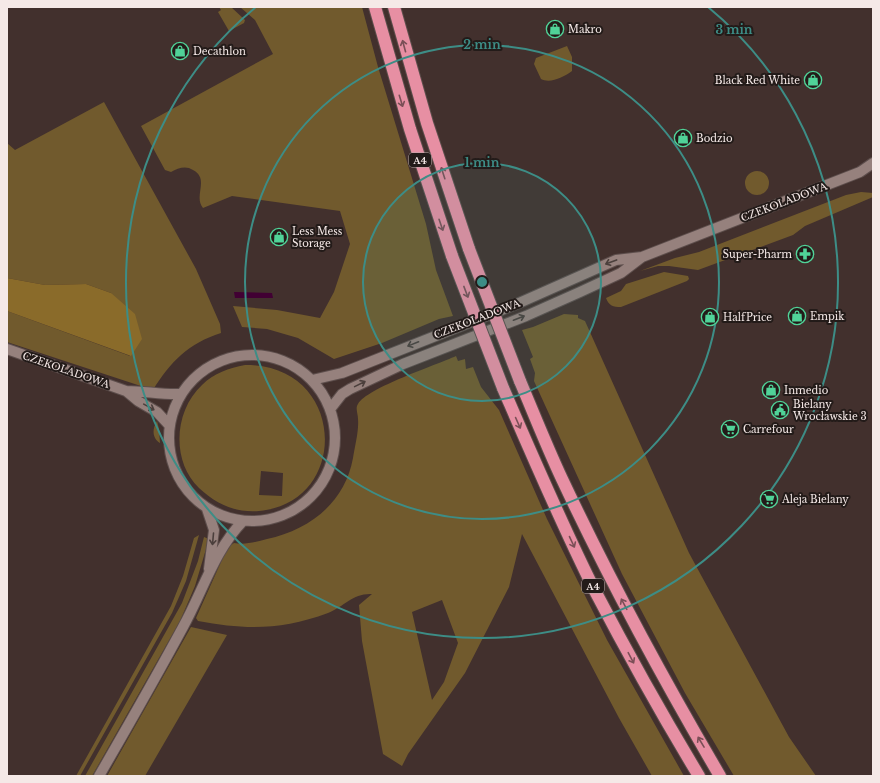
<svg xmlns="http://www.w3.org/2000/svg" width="880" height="783" font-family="'Libre Baskerville',serif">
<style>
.green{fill:#715a2d;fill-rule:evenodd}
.forest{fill:#8a6b2a}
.water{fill:#410033}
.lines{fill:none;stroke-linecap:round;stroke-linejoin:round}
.secondary-casing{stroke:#5d4e4c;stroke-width:12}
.highway-casing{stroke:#5d4e4c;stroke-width:14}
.secondary{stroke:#96817d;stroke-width:10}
.highway{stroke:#e78fa3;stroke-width:12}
.highway-bridge-casing{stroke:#5d4e4c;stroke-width:14;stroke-linecap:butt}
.highway-bridge{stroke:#e78fa3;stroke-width:12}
.oneway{stroke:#7b4f57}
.oneway2{stroke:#4b3f3c}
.ring{fill:none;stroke:#3d8d86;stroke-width:2}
.labels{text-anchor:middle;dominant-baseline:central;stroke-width:4;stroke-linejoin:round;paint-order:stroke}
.shield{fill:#231b19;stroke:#b6aba9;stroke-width:1}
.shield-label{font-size:9px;font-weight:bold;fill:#f5e9e7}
.poi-label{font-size:10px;fill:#f5e9e7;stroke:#231b19;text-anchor:start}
.street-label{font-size:10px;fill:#f5e9e7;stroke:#231b19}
.centre{fill:#3d8d86;stroke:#231b19;stroke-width:2}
.ring-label{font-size:12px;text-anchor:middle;font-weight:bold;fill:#3d8d86;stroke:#231b19;stroke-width:4;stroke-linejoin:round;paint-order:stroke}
</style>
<rect width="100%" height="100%" fill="#42302d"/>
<path class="green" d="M219,7H231L245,20L244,23L229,31L218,12L221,10Z
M240,7H362L378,67L426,224L436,270L453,316L439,319L382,343L334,359L298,338L267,329L242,327L233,306L277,310L320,318L334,292L350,244L340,211L232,196L203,208C193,196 210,179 193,170C186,165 178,168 171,172L165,170L141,126L273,54L255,20Z
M567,46L572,57V71C564,77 550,84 541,79L534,64L536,58Z
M104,102L196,269L220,324L221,333C189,343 170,362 153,390L7,342V311L130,356L111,293L86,284L45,285L7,278V143L15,150Z
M745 183a12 12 0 1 1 24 0a12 12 0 1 1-24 0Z
M861,192L873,193V197L805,226L793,235L698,270L669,266H658L640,271L675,258L699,252L846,195Z
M664,272L688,276L689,279L687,281L621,307C613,307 609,306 606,298L621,291L626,284Z
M564,314L578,315V318L585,321L689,553L789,737L816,776H734L685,693L622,574L534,381L535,373L530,359L533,357L522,330L533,327Z
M456,356L458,361L465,359L466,369L473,367L481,387L499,410L547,519L607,640L684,776H652L619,718L522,534L509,587L465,673L408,754L402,766L383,754L362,641L359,605L372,594C353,593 345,606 328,613C282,630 246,630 198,621L196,618L229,544L231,545L234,543C245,545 256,542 267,539C309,530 345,503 353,458C355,445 359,431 358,419C358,414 355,408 358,404C367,388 436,365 456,356ZM442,600L458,643L444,682L432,700L412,612Z
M245,365C347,364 351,503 259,511C236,513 216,504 199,488C171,461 174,411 202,385C214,373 229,368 245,365ZM261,471L283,473L282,496L259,495Z
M157,421L159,429L160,443C152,438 152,429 157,421Z
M199,535L186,581L172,613L80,776H76L171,606L183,576L194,538Z
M204,537L209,539L195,586L180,621L92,776H85L182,603L198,561Z
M191,627L227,635L145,776H107Z"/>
<path class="forest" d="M7,278L45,285L86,284L111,293L135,314L142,339L131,356L7,311Z"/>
<path class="water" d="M234,292L272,293L273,298H235Z"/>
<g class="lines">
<defs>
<path id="secondary" d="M7,349L126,391C145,391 162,395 181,394
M169 438a83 83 0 1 1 166 0a83 83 0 1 1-166 0Z
M312,380L342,373L519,303L616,260L642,257
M126,391L138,401L157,412L170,426
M331,408L342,394L350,389L403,364L526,316L580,292L621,273L642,257L860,172L873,163
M207,509L214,530L209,569
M99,776C128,726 156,677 183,627C203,591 214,551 243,521"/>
<path id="highway" d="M375,7L410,129L452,256
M394,7L427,123L469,249
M520,381C534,414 547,447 562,479C610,581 663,679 720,776
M503,388C532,455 561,523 594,589C627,652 662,715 699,776"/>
</defs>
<use href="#secondary" class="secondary-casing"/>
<use href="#highway" class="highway-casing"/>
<use href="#secondary" class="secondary"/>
<use href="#highway" class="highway"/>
<defs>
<path id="highway-bridge" d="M469,249L520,381
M452,256L503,388"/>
</defs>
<use href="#highway-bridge" class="highway-bridge-casing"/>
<use href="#highway-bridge" class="highway-bridge"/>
</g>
<defs><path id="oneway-shaft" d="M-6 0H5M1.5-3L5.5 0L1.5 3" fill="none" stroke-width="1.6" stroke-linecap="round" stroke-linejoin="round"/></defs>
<g class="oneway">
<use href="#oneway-shaft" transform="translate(404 46) rotate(-105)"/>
<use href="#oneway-shaft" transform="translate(401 101) rotate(73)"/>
<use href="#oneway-shaft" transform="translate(443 173) rotate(-108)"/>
<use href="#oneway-shaft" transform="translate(441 225) rotate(71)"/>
<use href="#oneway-shaft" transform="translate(466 292) rotate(69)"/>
<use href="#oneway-shaft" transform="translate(518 423) rotate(66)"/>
<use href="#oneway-shaft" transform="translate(572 542) rotate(65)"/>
<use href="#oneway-shaft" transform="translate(624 604) rotate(-118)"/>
<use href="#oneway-shaft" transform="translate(631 658) rotate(62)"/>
<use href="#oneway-shaft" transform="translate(701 742) rotate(-121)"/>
</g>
<g class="oneway2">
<use href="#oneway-shaft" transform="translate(611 262) rotate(160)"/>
<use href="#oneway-shaft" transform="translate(519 318) rotate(-21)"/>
<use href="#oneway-shaft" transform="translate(413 344) rotate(158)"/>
<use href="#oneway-shaft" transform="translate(360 384) rotate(-26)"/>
<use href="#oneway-shaft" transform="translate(149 407) rotate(29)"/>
<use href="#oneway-shaft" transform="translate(213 539) rotate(95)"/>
</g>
<circle cx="482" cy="282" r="119" fill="#3d8d86" fill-opacity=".12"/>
<g class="ring">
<circle cx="482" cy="282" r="119"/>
<circle cx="482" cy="282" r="237"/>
<path d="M708 7A356 356 0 1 1 256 7"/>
</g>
<defs>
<symbol id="shop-ring" viewBox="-11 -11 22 22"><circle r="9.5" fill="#231b19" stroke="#50d398" stroke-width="1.5"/><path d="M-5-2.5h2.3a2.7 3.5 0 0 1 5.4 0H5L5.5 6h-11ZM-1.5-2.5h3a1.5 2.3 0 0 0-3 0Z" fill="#50d398"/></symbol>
<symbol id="pharmacy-ring" viewBox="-11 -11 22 22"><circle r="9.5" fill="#231b19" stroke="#50d398" stroke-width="1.5"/><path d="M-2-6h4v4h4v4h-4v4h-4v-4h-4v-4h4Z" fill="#50d398"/></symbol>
<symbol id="civic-ring" viewBox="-11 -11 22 22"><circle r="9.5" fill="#231b19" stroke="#50d398" stroke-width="1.5"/><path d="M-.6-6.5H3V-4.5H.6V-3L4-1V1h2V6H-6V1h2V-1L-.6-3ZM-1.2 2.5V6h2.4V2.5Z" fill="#50d398"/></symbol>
<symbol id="supermarket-ring" viewBox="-11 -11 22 22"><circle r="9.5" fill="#231b19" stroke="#50d398" stroke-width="1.5"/><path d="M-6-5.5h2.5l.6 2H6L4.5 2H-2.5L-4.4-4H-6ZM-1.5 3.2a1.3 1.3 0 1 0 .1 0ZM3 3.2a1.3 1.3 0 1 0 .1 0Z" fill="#50d398"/></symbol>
</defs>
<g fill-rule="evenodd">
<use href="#shop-ring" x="545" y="19" width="20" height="20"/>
<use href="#shop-ring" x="170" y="41" width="20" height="20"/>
<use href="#shop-ring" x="803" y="70" width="20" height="20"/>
<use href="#shop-ring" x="673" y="128" width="20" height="20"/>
<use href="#shop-ring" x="269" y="227" width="20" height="20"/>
<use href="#pharmacy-ring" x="795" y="244" width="20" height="20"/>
<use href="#shop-ring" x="787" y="306" width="20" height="20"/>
<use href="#shop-ring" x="700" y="307" width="20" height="20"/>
<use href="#shop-ring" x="761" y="380" width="20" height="20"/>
<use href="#civic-ring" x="770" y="400" width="20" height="20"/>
<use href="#supermarket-ring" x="720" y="419" width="20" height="20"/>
<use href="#supermarket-ring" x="759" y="489" width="20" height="20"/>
</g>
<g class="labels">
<g class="shield">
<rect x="409" y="153" width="22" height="14" rx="3"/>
<rect x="582" y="579" width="22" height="14" rx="3"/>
</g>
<g class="shield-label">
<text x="420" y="160">A4</text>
<text x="593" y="586">A4</text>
</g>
<g class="poi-label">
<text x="568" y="29">Makro</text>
<text x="193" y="51">Decathlon</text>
<text x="800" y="80" text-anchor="end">Black Red White</text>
<text x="696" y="138">Bodzio</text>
<text x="292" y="231">Less Mess<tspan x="292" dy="12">Storage</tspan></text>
<text x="792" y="254" text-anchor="end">Super-Pharm</text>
<text x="810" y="316">Empik</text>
<text x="723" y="317">HalfPrice</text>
<text x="784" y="390">Inmedio</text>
<text x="793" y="404">Bielany<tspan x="793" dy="12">Wrocławskie 3</tspan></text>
<text x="743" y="429">Carrefour</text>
<text x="782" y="499">Aleja Bielany</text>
</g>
<g class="street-label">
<text transform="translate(784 202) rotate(-21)">CZEKOLADOWA</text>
<text transform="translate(477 319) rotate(-21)">CZEKOLADOWA</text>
<text transform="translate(66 370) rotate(19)">CZEKOLADOWA</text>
</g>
</g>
<circle cx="482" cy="282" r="6" class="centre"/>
<g class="ring-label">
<text x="734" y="34">3 min</text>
<text x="482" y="49">2 min</text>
<text x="482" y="167">1 min</text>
</g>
<rect width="880" height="783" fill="none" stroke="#f5e9e7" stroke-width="16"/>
</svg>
